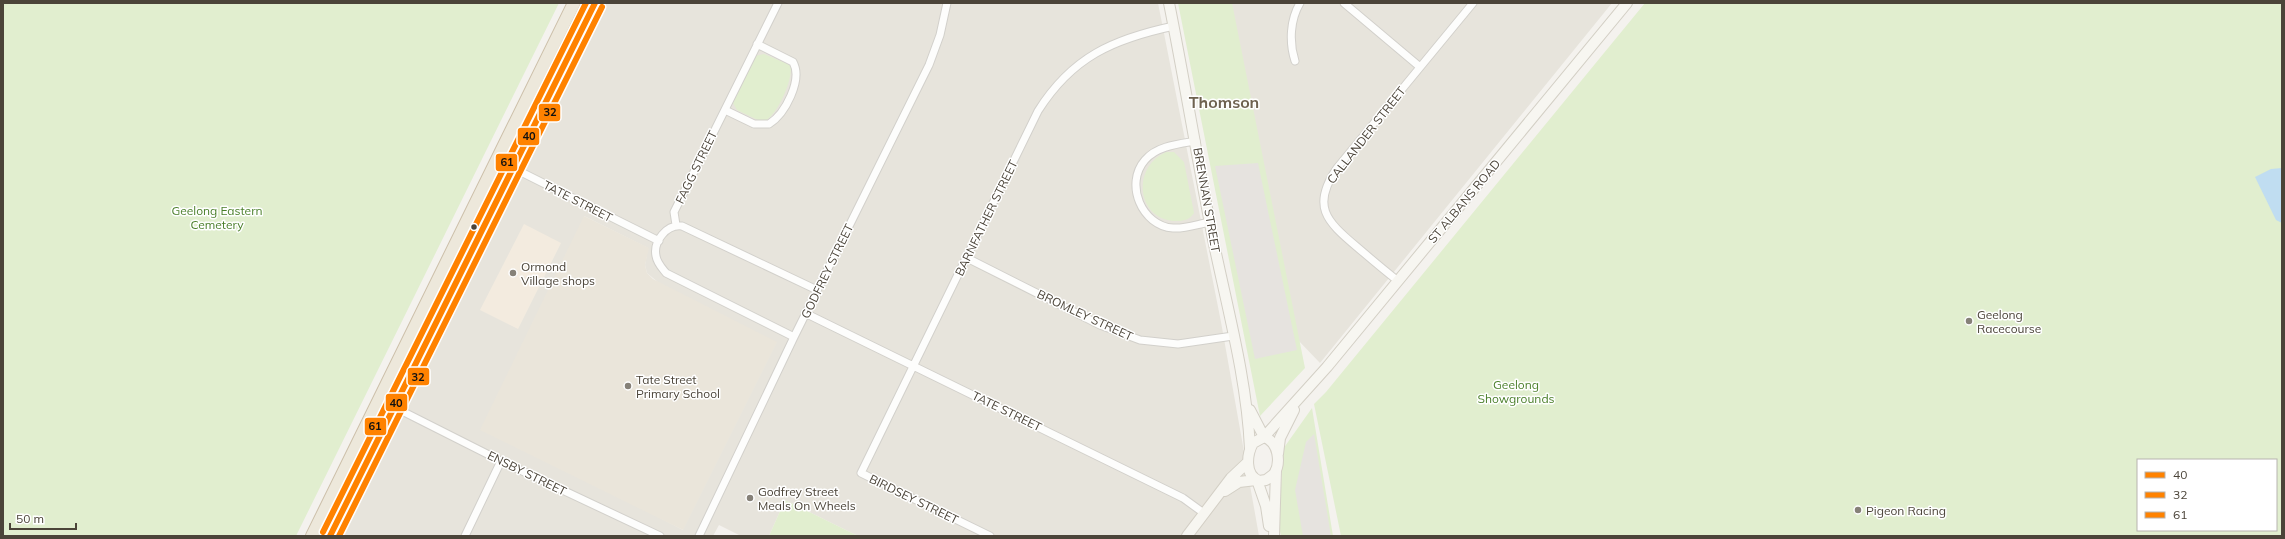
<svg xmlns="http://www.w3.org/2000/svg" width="2285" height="539" font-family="Mulish,sans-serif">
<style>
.residential{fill:#e7e4dc;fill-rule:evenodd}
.commercial{fill:#f3ebdf}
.education{fill:#eae5da}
.green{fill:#e1eecf;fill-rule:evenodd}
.parking{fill:#e6e3df}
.water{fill:#c0ddf1}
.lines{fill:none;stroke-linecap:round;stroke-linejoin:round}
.street-casing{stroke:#d2d0cb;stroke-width:9}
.secondary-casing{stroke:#d3cfc5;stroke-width:12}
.highway-casing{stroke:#ccbfa9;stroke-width:14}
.street{stroke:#fdfdfc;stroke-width:7}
.secondary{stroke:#f7f6f1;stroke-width:10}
.highway{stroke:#ede8db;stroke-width:12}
.bus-1-casing{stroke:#fff;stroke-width:9}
.bus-2-casing{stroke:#fff;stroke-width:9}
.bus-3-casing{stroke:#fff;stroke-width:9}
.bus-1{stroke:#ff8200;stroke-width:6}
.bus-2{stroke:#ff8200;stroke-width:6}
.bus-3{stroke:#ff8200;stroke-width:6}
.bus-dot{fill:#4b4439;stroke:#fff;stroke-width:1.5}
.poi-dot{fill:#868178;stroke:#fff;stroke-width:1.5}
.labels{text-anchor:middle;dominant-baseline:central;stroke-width:3;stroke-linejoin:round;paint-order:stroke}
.street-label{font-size:12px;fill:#4b4439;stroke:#fff}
.park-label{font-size:12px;fill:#4a7f2a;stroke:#fff}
.poi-label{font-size:12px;fill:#4b4439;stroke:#fff;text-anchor:start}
.district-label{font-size:16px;font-weight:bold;fill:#6e6250;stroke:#fff}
.line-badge{stroke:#fff;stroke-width:1.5}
.pale-badge-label{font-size:11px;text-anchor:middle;font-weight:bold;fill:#111}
</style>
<rect width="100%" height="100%" fill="#f4f2ee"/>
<path class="residential" d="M603,3H1158L1221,322L1259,536H858L785,500L769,536H741L719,525L713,536H340ZM584,216L648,248L645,265L647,273L659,283L683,530L637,506Z
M1226,3H1612L1320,363L1297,339Z"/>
<path class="commercial" d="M524,224L561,243L518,329L480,310Z"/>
<path class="education" d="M584,216L649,248L645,265L647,273L653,279L777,342L683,530L480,430Z"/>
<path class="green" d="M3,3H559L296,536H3Z
M1178,3H1232L1305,368L1260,416Z
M1645,3H2282V536H1341L1314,404L1326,392ZM2138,460H2276V530H2138Z
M764,54L790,65C795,77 775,121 762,122L737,110L733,103L755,56Z
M1166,152H1174L1184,162L1194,213C1190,219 1185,221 1178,221C1137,222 1130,168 1166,152Z
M1312,408L1333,536H1281L1279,527L1283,449Z
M785,500L858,536H769Z"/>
<path class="parking" d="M1258,163L1297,350L1255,359L1215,166Z
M1314,434L1331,536H1303L1295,490L1306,442Z"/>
<path class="water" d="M2282,168V223L2276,220L2255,177L2271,169Z"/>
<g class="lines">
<defs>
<path id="street" d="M1344,3L1420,67
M1295,61C1289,42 1290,20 1300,3
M725,110L754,124H769C785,114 803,80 793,62L757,44
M1196,141C1178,144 1157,146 1145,160C1124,184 1142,226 1173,228C1185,229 1198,224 1210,222
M497,160L659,241
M676,225L674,212L778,3
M967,258L1100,325L1140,340L1178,344L1233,336
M1398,281C1384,270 1371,259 1357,247C1326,221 1311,206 1337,168L1473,3
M805,313L1183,498L1205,514
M794,337L666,273C662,268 657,263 656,256C653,241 667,224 682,226L817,290
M394,407L501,461L660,536
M465,536L501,461
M699,536L794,337L929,65L940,35L947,3
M990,536L861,473L1038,111C1072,57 1113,39 1174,26"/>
<path id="secondary" d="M1169,3C1185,83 1198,164 1214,244C1228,311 1247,380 1250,449
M1250,410L1264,437
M1264,437L1327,367L1627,3
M1264,437C1279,442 1281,463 1274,474L1266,480L1259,481C1244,475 1247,454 1253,443Z
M1278,454L1280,438L1294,410
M1257,480L1266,506L1269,526
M1225,491L1239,482L1256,480
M1187,536L1231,478L1248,462
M1274,536L1276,470"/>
<path id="highway" d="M312,536L574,3
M330,536L595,3"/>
</defs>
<use href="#street" class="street-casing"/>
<use href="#secondary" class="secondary-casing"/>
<use href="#highway" class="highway-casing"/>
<use href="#street" class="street"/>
<use href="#secondary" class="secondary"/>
<use href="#highway" class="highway"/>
<defs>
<path id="bus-1" d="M330,536L595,3"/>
<path id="bus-2" d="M339,536L602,7"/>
<path id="bus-3" d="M323,532L586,3"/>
</defs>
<use href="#bus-1" class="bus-1-casing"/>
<use href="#bus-2" class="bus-2-casing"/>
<use href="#bus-3" class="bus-3-casing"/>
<use href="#bus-1" class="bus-1"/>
<use href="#bus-2" class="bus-2"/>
<use href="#bus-3" class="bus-3"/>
</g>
<circle class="bus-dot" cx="474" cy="227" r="3.5"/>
<g class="poi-dot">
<circle cx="513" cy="273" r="4"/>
<circle cx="1969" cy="321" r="4"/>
<circle cx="628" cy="386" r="4"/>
<circle cx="750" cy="498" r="4"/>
<circle cx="1858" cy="510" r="4"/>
</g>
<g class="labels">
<g class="street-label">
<text transform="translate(1366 135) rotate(-52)">CALLANDER STREET</text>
<text transform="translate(696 167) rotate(-64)">FAGG STREET</text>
<text transform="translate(1207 200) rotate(80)">BRENNAN STREET</text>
<text transform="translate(578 201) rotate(27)">TATE STREET</text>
<text transform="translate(1464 201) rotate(-50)">ST ALBANS ROAD</text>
<text transform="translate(986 218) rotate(-64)">BARNFATHER STREET</text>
<text transform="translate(827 271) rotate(-64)">GODFREY STREET</text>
<text transform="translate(1085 315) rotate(25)">BROMLEY STREET</text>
<text transform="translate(1007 411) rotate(26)">TATE STREET</text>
<text transform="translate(527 473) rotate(26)">ENSBY STREET</text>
<text transform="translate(914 499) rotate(26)">BIRDSEY STREET</text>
</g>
<g class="park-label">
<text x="217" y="210">Geelong Eastern<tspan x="217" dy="14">Cemetery</tspan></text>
<text x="1516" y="384">Geelong<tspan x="1516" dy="14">Showgrounds</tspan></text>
</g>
<g class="poi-label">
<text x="521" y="266">Ormond<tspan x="521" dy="14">Village shops</tspan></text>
<text x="1977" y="314">Geelong<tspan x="1977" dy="14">Racecourse</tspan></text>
<text x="636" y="379">Tate Street<tspan x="636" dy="14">Primary School</tspan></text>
<text x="758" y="491">Godfrey Street<tspan x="758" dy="14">Meals On Wheels</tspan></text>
<text x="1866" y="510">Pigeon Racing</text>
</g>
<g class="district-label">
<text x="1224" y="102">Thomson</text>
</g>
</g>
<g class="line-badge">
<rect x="538" y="103" width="23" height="19" rx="4" fill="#ff8200"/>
<rect x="517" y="127" width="23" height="19" rx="4" fill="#ff8200"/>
<rect x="495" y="153" width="23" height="19" rx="4" fill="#ff8200"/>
<rect x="407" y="367" width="23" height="19" rx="4" fill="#ff8200"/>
<rect x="385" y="393" width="23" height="19" rx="4" fill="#ff8200"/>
<rect x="364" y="417" width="23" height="19" rx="4" fill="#ff8200"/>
</g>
<g class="pale-badge-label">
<text x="550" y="116">32</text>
<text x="529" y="140">40</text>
<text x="507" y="166">61</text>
<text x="418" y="381">32</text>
<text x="396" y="407">40</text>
<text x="375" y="430">61</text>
</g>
<rect width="2285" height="539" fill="none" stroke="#4b4439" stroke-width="8"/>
<rect x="2137" y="459" width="140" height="72" fill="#ffffff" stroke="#b7b4b0"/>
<rect x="2145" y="472" width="20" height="6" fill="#ff8200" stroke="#b7b4b0"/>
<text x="2173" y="479" font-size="12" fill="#4b4439">40</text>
<rect x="2145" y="492" width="20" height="6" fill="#ff8200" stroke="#b7b4b0"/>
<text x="2173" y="499" font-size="12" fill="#4b4439">32</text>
<rect x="2145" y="512" width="20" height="6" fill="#ff8200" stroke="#b7b4b0"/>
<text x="2173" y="519" font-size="12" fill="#4b4439">61</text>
<path d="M10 523v6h66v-6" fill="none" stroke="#4b4439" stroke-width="2"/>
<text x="16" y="523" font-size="12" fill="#4b4439" stroke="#ffffff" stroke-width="3" paint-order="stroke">50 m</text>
</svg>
